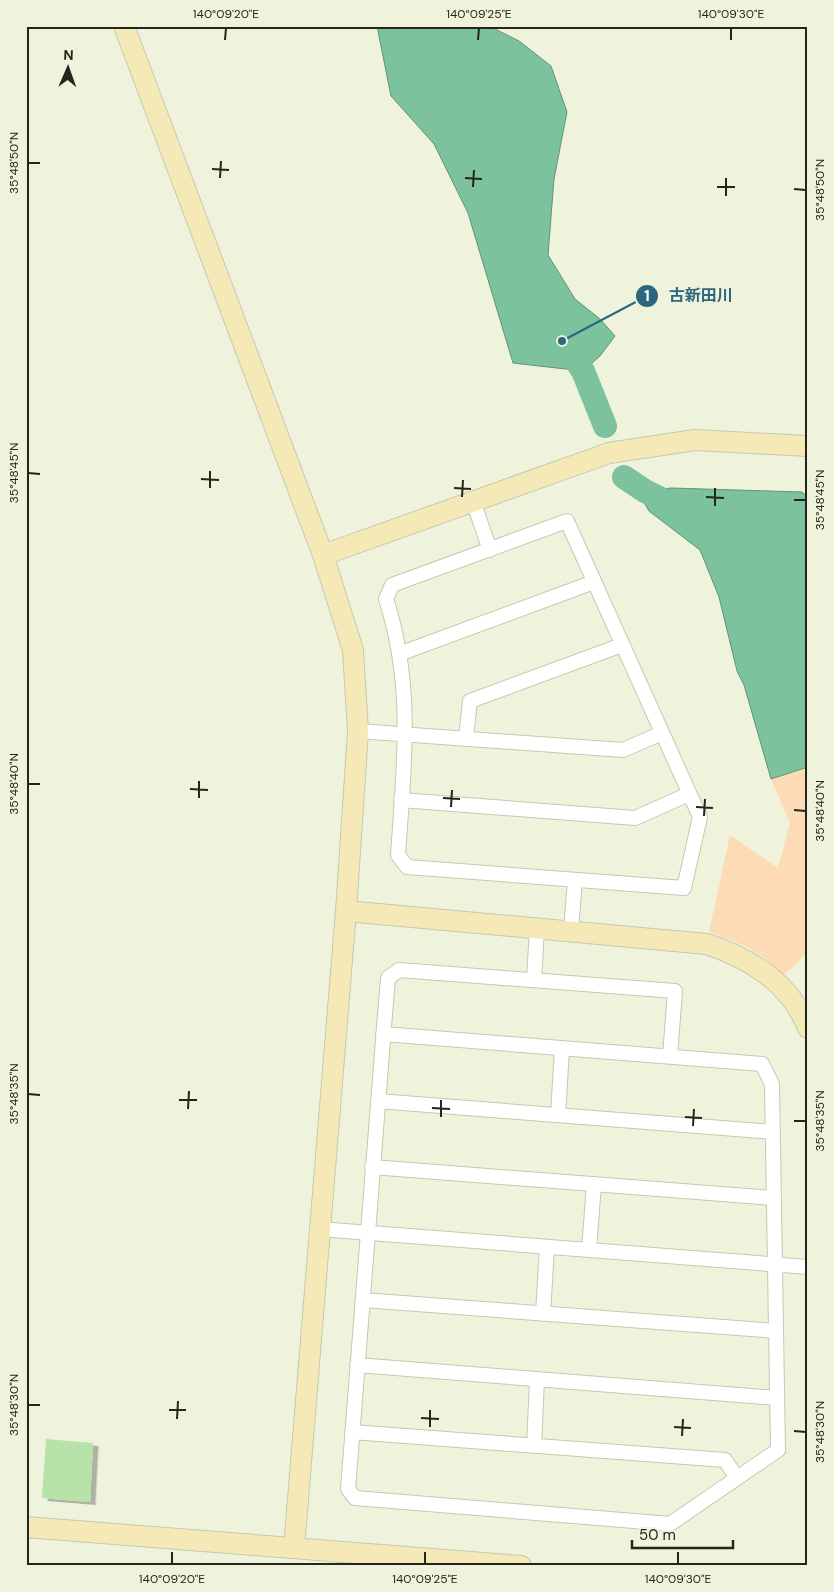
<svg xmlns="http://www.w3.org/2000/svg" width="834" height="1592" font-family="'DM Sans','Noto Sans JP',sans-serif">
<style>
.green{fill:#fddbb4}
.water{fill:#7cc29d;stroke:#629377}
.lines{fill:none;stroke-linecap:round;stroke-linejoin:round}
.river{stroke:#7cc29d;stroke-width:24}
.building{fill:#b7e2a8;filter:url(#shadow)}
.street-casing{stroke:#c5c9b2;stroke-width:16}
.secondary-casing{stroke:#c5c9b2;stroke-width:22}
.street{stroke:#fff;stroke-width:14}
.secondary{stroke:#f5e9b8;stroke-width:20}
.ticks{fill:none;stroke:#24251d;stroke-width:2}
.leader{fill:none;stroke:#2b677e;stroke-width:2}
.callout-dot{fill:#2b677e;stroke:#eff3dc;stroke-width:2}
.mark-label{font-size:15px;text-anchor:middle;font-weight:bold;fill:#fff}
.callout-label{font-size:16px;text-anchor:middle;font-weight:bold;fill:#2b677e;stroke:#eff3dc;stroke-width:4;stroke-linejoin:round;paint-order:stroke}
.neatline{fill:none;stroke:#24251d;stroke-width:2}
.ticks-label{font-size:12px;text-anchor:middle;fill:#24251d}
</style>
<defs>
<filter id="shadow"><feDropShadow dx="5.5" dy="3" stdDeviation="0" flood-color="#0004"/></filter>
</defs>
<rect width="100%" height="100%" fill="#eff3dc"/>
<path class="green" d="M808,767V952L783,976C764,952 737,942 709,932L730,835L778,868L790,823L771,779Z"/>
<path class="water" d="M377,26H489L519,41L551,66L567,112L554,179L548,255L575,299L600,319L615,336L600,356L583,371L513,363L468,213L434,144L391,96Z
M671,488L802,492L808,497V767L771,779L744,685L737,671L719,597L700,550L649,511L642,499L645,491Z"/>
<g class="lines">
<path class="river" d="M565,345L583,371L605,426
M624,477L645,491L675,506"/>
</g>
<path class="building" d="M46,1439L93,1443L90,1502L42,1498Z"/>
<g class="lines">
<defs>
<path id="street" d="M473,501L490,550
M567,521L700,817L684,888L407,867L398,855C404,767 414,685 386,599L392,585Z
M399,654L594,582
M358,731L623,750L662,733
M466,738L470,701L622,645
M401,800L635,818L689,794
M571,930L575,880
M534,980L537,928
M383,1034L762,1064L772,1084L778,1450L670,1524L355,1498L348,1489C361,1318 374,1148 388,978L399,970L675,991L670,1056
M378,1101L773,1132
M558,1115L562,1049
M372,1167L773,1198
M319,1229L808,1267
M589,1250L594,1184
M363,1300L776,1331
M543,1314L547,1247
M357,1365L777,1398
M352,1432L725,1460L737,1478
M534,1446L537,1380"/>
<path id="secondary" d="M124,26L323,555L353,650L358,731L346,911L294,1548
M323,555L609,453L695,440L808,446
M346,911L707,944C751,959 790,983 808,1028
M26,1527L521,1566"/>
</defs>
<use href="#street" class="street-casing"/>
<use href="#secondary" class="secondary-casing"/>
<use href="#street" class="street"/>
<use href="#secondary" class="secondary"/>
</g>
<path class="ticks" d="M225,40L226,28M478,40L479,28M731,40V28M28,163H40M212,169L229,170M220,178L221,161M465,178L482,179M473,187L474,170M717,187H735M794,189L806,190M726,196V178M28,473L40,474M201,479L219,480M210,488V471M454,488L471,489M462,497L463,480M706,497L724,498M794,500H806M715,506V488M28,784H40M190,789L208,790M199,798V781M443,798L460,799M451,807L452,790M696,807L713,808M794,810L806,811M704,816L705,799M28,1094L40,1095M179,1100H197M432,1108L450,1109M188,1109L189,1091M441,1117V1100M685,1117L702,1118M794,1121H806M693,1126L694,1109M28,1405H40M169,1410H186M421,1418L439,1419M177,1419L178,1401M430,1427V1410M674,1427L691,1428M794,1431L806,1432M682,1436L683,1419M172,1564V1552M425,1564V1552M678,1564V1552"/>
<path class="leader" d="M562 341L647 296"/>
<g class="callout-dot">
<circle cx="562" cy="341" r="5"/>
<circle cx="647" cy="296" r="12"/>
</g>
<g class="mark-label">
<text x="647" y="301">1</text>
</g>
<g class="callout-label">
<text x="701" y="301">古新田川</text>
</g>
<rect width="834" height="1592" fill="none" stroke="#eff3dc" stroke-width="55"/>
<g transform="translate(68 68) rotate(2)" stroke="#eff3dc" stroke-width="4" paint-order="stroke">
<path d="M0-4L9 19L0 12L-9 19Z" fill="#24251d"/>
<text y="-8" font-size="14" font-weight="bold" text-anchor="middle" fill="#24251d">N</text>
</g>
<path d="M632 1540v8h101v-8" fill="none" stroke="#24251d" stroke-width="2.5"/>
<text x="639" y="1540" font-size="15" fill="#24251d" stroke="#eff3dc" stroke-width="4" paint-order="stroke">50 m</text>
<rect x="28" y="28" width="778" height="1536" class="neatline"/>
<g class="ticks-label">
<text x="226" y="18">140°09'20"E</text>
<text x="479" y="18">140°09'25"E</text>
<text x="731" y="18">140°09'30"E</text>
<text transform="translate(14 163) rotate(-90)" y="4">35°48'50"N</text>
<text transform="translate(820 190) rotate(-90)" y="4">35°48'50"N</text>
<text transform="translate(14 473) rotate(-90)" y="4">35°48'45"N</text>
<text transform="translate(820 500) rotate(-90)" y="4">35°48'45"N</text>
<text transform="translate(14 784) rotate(-90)" y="4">35°48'40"N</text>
<text transform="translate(820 811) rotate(-90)" y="4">35°48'40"N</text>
<text transform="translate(14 1094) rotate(-90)" y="4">35°48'35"N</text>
<text transform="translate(820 1121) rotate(-90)" y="4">35°48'35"N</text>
<text transform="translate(14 1405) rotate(-90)" y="4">35°48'30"N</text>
<text transform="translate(820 1432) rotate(-90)" y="4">35°48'30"N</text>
<text x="172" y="1583">140°09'20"E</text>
<text x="425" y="1583">140°09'25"E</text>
<text x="678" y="1583">140°09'30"E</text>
</g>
</svg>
